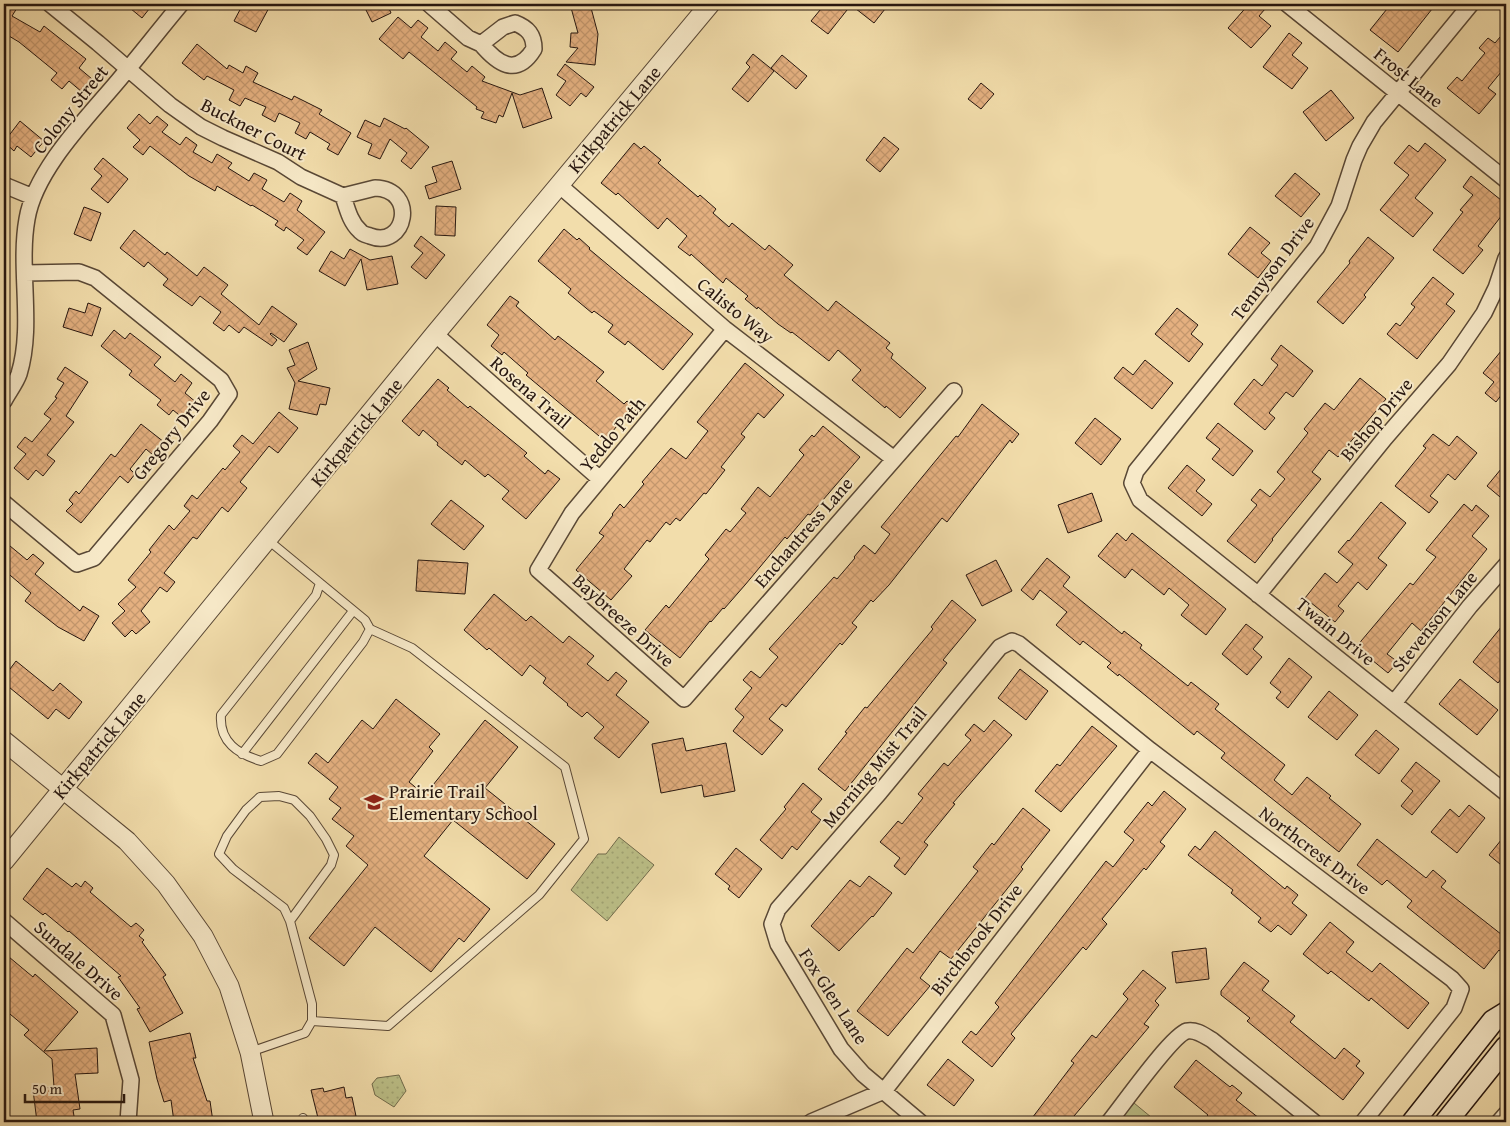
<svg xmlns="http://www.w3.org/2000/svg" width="1510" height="1126" font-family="'Gentium Book Plus',serif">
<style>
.grass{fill:url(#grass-tufts);stroke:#716b4c}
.park{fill:url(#park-dots);stroke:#716b4c}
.building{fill:url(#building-cross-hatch);stroke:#26160f}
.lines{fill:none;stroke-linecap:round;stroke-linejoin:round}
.service-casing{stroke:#594836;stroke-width:10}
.minor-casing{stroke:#594836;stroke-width:18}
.tertiary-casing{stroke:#594836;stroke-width:21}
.secondary-casing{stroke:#26160f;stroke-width:24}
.service{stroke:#f7e9c8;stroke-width:8}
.minor{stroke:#f7e9c8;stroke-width:15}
.tertiary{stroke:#f7e9c8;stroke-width:19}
.secondary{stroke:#f7e9c8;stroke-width:21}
.labels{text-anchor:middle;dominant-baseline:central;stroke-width:4;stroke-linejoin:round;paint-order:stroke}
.street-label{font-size:19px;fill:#26160f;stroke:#f7e9c8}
.poi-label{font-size:19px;fill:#26160f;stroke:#f7e9c8;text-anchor:start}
</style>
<defs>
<pattern id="grass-tufts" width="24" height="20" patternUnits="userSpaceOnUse" patternTransform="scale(1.25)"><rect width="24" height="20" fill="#bcc088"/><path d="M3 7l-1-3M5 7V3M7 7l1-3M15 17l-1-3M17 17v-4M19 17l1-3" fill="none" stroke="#a1a474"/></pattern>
<pattern id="park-dots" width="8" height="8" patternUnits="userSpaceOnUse" patternTransform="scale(1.25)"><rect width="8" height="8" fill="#bcc088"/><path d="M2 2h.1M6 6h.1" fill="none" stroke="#a1a474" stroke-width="1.8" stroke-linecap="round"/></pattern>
<pattern id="building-cross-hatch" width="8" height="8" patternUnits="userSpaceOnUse" patternTransform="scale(1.25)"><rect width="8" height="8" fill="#e4b080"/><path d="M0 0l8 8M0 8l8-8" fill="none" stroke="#c3976d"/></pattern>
</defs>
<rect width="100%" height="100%" fill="#f2ddab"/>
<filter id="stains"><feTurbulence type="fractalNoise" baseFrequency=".004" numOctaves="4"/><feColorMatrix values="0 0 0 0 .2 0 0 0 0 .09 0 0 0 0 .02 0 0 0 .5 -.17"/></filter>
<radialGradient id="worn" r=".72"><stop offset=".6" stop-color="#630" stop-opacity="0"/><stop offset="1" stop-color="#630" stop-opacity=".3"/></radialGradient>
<path class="grass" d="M1134,1103L1157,1122H1118Z"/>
<path class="park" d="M619,837L654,865L607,921L571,890L598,854H606Z
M399,1075L406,1091L394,1107L375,1095L372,1084L377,1078Z"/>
<path class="building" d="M4,4H10L17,8L12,16L40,32L44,26L86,59L79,68L92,79L82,92L69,81L62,89L51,80L57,73L19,42L4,33Z
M125,4H153L142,18Z
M243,4H271L256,32L234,21Z
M363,4H387L391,13L372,22Z
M570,4H590L598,34L595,65L566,62L578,48L570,47L571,33H578Z
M825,4H879L885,9L874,23L851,5L828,34L811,21Z
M1249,4H1259L1265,9L1259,16L1271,26L1251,48L1228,28Z
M1391,4H1436L1398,52L1370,30Z
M398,17L411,28L418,20L428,28L421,37L438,51L445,42L457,52L451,59L467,72L472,66L485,77L482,81L520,95L542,88L552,118L523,128L512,93L503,117L499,115L496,123L481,118L484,112L476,109L477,107L409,52L403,59L379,39Z
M1506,30V66L1488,88L1496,94L1479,114L1447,88L1457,77L1462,81L1475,65L1485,53L1479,48L1488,38L1495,43Z
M1289,33L1302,43L1292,55L1308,68L1292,89L1263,67Z
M197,44L227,69L229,65L243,73L246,66L258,73L253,82L292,100L294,96L322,110L319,114L351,133L338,155L327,149L330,144L310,132L306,139L295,133L300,123L279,113L275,122L262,115L266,107L245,98L240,106L229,100L234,90L207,76L204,80L182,63Z
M753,54L774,71L748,102L732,89L750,67L746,63Z
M782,55L807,76L796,89L771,68Z
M565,64L594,87L586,97L581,93L570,106L556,95L566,81L557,75Z
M981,83L994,94L981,109L968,99Z
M1331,90L1354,118L1326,141L1303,112Z
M139,114L150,124L157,116L168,125L162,132L180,145L186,137L197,145L193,152L212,163L217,154L232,163L228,168L249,181L254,173L267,180L262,189L284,202L290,193L302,201L297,210L325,232L307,255L297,248L304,240L286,227L284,231L275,225L278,221L252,205L251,206L217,186L215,191L189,176L150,146L143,155L133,147L140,140L127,128Z
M384,118L405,129L406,128L429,147L411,169L401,161L407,153L390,139L380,159L368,154L372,144L357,137L365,120L380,127Z
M20,121L44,141L31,157L17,146L14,151L4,142Z
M884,137L899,149L880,172L866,160Z
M634,143L641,149L644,146L661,160L658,163L698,197L700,195L716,209L713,213L729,227L732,223L765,250L769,245L793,265L784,275L828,311L836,301L890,343L886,348L893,354L891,358L926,388L900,418L886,406L885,408L852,380L861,370L838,350L829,361L792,332L791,333L778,324L758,307L757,309L745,299L748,296L726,278L723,283L691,254L690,256L678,247L687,236L667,218L658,229L618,193L616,195L601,183Z
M1425,143L1446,160L1415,198L1433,213L1413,237L1380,210L1409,175L1394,163L1409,145L1418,152Z
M103,158L128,179L108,203L91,189L102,176L94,169Z
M452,161L461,189L429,199L425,186L437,182L432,167Z
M1295,173L1320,194L1301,217L1275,196Z
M1471,176L1506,204V210L1478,246L1483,250L1463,274L1433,250L1463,212L1460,210L1473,195L1463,187Z
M436,206L456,207L455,236L435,235Z
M84,207L101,213L91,241L74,234Z
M1250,227L1270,243L1261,253L1271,261L1258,278L1228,254Z
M564,229L577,240L579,238L590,248L589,249L626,280L693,334L663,370L628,341L625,345L608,332L613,325L594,311L592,313L568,293L571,289L538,261Z
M134,230L165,255L167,252L197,276L204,267L228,285L221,294L259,325L272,306L297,324L284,342L271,333L270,334L277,340L272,346L244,327L239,333L229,325L224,331L213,323L221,312L200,296L192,306L163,285L168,279L148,262L144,267L120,248Z
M421,236L445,255L426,279L411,267L423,253L414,246Z
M1368,237L1394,258L1364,295L1366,297L1343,324L1317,302L1350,263L1349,261Z
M350,249L370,260L392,256L398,284L367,290L361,259L345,286L319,271L331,251L344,259Z
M1433,277L1454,294L1446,304L1455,311L1417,359L1387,334L1396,323L1400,326L1415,307L1411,304Z
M510,296L519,302L516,306L555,340L558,336L604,372L596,381L624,404L627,401L637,409L628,420L624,417L605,441L526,375L528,373L504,352L502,355L491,346L499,335L487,325Z
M88,303L101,308L92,336L63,327L69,308L85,313Z
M1177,308L1198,325L1191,334L1203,344L1189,362L1155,334Z
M114,330L125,339L130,333L161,357L154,365L175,382L181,374L192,383L185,393L197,403L184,419L173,410L169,415L157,405L161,400L129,375L132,371L101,346Z
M308,342L317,369L298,381L330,388L326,405L320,404L317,415L289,409L295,383L287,368L295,365L289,350Z
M1281,345L1313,371L1293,397L1286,392L1269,413L1275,418L1265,430L1234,404L1254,379L1262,386L1278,365L1271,359Z
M1506,345V389L1496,402L1485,393L1494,382L1483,373Z
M1145,360L1173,383L1152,409L1114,378L1123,367L1133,375Z
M745,363L784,395L764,418L758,413L741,434L745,437L721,467L725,470L706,494L704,493L680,521L676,518L670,525L666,522L650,542L647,540L624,569L632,576L611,600L576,570L604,536L599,533L613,515L612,514L620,504L624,508L644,484L642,482L671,448L686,459L708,431L697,422Z
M65,367L88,382L66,416L74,422L47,455L55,461L43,476L36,470L28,480L14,468L26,454L17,447L25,437L32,442L51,419L44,414L57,398L55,397L64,383L57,379Z
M1360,378L1386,399L1338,457L1329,450L1312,472L1321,479L1272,539L1273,540L1255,563L1227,541L1257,505L1251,500L1260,489L1270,497L1285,479L1277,472L1308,433L1304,429L1325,403L1334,410Z
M438,379L449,388L447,390L468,408L470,406L527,453L524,456L545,474L548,470L560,479L526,519L502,499L509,491L488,474L485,477L465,460L462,465L437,445L438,443L423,430L419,436L402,421Z
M982,404L1019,434L1012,443L1010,440L947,522L942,518L889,585L873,602L871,600L852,623L857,627L842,645L840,643L786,707L782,704L769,719L783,730L762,755L733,731L744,717L735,709L752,688L743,680L751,671L760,678L778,657L769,649L834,577L837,579L855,558L854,557L864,545L875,554L890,534L881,527L956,436L958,437Z
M279,412L298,428L278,453L269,446L240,482L247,488L228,512L222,507L197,539L193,537L164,573L175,582L167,592L160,587L141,611L150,622L136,634L132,630L125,637L112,623L125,611L118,604L136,587L128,580L151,552L149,550L169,525L174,530L190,511L184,506L192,495L197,499L223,468L225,470L240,452L233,446L242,435L253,444Z
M1095,418L1121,439L1101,465L1075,443Z
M1218,423L1253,451L1233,476L1212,459L1220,449L1206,438Z
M141,424L164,442L153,455L146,449L130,469L135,474L128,483L120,476L81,523L66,511L73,504L69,500L76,491L79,494L111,454L115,457Z
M823,426L860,457L810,515L808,514L787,539L785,537L745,585L724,609L723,608L711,622L710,621L680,658L645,630L666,605L669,608L709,559L705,555L726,529L730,532L746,513L741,509L758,487L770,497L804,455L799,450L812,435L814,437Z
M1433,434L1449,446L1457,436L1477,453L1455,480L1448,474L1430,496L1438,502L1429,513L1395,486L1426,448L1423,446Z
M1506,463V502L1487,486Z
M1187,465L1205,480L1196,491L1212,504L1202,516L1168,488Z
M1092,493L1102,521L1068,533L1058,505Z
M451,500L484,526L464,550L431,524Z
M1381,502L1406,523L1378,558L1387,565L1367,590L1358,582L1338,606L1344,611L1335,622L1305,598L1325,573L1337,583L1353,564L1338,552L1348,540L1349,541Z
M1464,504L1472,511L1476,505L1489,516L1472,536L1487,549L1421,631L1412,623L1387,654L1398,662L1388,673L1356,647L1410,583L1413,585L1436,557L1426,550Z
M1117,533L1126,541L1132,533L1226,609L1206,635L1181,615L1189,605L1169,588L1164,595L1132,569L1125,578L1098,556Z
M4,541L27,560L33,554L44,563L35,574L80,611L83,606L99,616L84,641L58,627L25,601L31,593L4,570Z
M1047,558L1070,577L1063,586L1122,634L1124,631L1142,645L1140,648L1188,686L1191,682L1219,704L1215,709L1285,765L1274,780L1292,795L1307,777L1331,796L1329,798L1361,824L1339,852L1221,758L1225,753L1197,731L1194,735L1119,674L1118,676L1107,667L1111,663L1083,641L1080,645L1056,625L1067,612L1040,590L1033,600L1021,590Z
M418,560L468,563L465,594L416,591Z
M996,560L1012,591L982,606L966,575Z
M494,594L526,621L531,616L563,643L569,636L594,656L587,664L608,681L616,672L627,681L616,695L649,722L619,758L594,738L604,727L587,712L582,717L567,705L568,704L543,683L546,678L530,665L522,676L489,648L487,650L464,630Z
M952,600L976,620L943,660L947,663L845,791L818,769L847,733L845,732L865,707L867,708L933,629L931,627Z
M1506,621V673L1498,683L1473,662Z
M1246,624L1263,637L1253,649L1262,657L1247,675L1222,654Z
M1289,658L1312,677L1288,708L1276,698L1281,692L1270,683Z
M16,661L53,691L60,683L82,702L69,719L56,709L48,719L4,683V677Z
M1020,669L1048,691L1026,720L998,698Z
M1460,679L1498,710L1477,735L1439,704Z
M1329,691L1358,715L1337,740L1308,717Z
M396,699L440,734L429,747L433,751L409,782L425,795L485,720L518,747L485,788L555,844L527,879L453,820L424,856L490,909L464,942L459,938L431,972L375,927L344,966L309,938L368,865L346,846L354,836L332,819L341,808L329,799L338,787L308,763L316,753L328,763L362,720L373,729Z
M994,720L1012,735L953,803L955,804L924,842L928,845L905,875L894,866L900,858L880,842L898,821L902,824L923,798L918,794L944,763L948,766L971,740L965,735L974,724L984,732Z
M1092,726L1117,746L1061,812L1035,791L1057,764L1060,766Z
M1376,730L1399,749L1379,774L1355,755Z
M683,738L686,751L726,743L735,791L704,797L702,785L661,793L652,744Z
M1416,762L1440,781L1412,815L1401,806L1413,791L1401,781Z
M803,783L822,799L811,812L821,820L797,850L792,846L782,859L760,840L786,809L784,807Z
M1164,791L1186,809L1160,842L1165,846L1146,870L1144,868L1102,919L1107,924L1086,950L1083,947L1011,1034L1015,1038L992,1067L962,1042L971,1031L976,1035L999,1007L995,1003L1106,861L1113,867L1134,840L1124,832L1148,802L1152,806Z
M1469,805L1485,818L1457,853L1431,832L1450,809L1459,817Z
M1023,808L1050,830L1021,867L1023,869L951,959L940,951L920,978L930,986L888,1036L857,1011L907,948L913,953L978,871L973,867L992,843L994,845Z
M1215,831L1285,889L1287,886L1298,895L1292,903L1307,915L1291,935L1278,925L1271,932L1258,922L1261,918L1231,893L1233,890L1188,855L1195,846L1200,850Z
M1506,834V869L1489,855Z
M1377,839L1426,878L1433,870L1446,881L1441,887L1506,938V956L1499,950L1484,969L1407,907L1412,901L1387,880L1382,885L1357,865Z
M736,848L762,869L739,898L728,889L730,886L715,874Z
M47,868L72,887L76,883L81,887L85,881L93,888L90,892L131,927L136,923L144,930L139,936L144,940L142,942L166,975L163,977L183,1013L150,1032L137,1009L140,1008L118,977L121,976L69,931L68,932L45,913L43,915L23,899Z
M869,876L892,893L873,917L872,916L839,951L811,926L850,880L860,887Z
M1330,922L1354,942L1346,952L1372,972L1380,963L1429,1003L1408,1029L1371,998L1369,1001L1331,971L1328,974L1303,954Z
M1206,948L1209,979L1176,983L1172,952Z
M9,957L33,977L35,974L78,1012L44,1051L97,1048L98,1073L75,1074L80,1109L73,1110L75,1122H37L33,1090L54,1087L52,1059L24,1035L29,1030L4,1009V964Z
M1244,962L1269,981L1262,990L1295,1016L1290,1022L1335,1059L1344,1048L1360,1061L1356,1066L1364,1073L1343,1100L1247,1021L1250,1018L1221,995V991Z
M1143,970L1166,988L1155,1001L1159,1005L1144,1024L1149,1027L1069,1122H1029L1074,1063L1071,1061L1092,1035L1096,1038L1128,999L1123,994Z
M190,1033L196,1058H193L207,1101H210L213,1122H174L171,1100L164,1102L157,1079L149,1042Z
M948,1059L974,1080L954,1106L927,1085Z
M1196,1060L1230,1087L1232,1085L1242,1093L1236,1100L1264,1122H1202L1208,1115L1174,1087Z
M344,1087L346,1098L352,1097L357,1121L350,1122H319L311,1090L323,1088L324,1092Z"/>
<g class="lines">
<defs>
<path id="service" d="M268,540L365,620L370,629L363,642L277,754L261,761C238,754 219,742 221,715L316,595L320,583
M242,754L353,611
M312,1021L388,1026L539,895L584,839L565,767L412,648L370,629
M250,1052L305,1033L312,1021V1004L290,921L331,865L334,855L326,839L310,816L294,800L279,796L260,797L246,810L227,836L219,854L233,869L284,908L290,921
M303,1118L304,1122"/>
<path id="minor" d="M50,4L98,43L170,105L201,127L223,138L278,162L301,177L343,196
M429,4L468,38L481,44
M1287,4L1506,180
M1471,4L1374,122L1360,146L1354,160L1339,206L1317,247L1136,471L1132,483L1140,500L1506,793
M515,23C528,28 534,35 534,49C516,78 497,63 481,44L503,27Z
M4,185L33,197
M559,185L725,329L894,459
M375,188C418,189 406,250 370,236C367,235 362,234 360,231C350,222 347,208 343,196Z
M725,329L572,513L538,570L684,699L954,391
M435,334L600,479
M4,401C8,393 16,383 19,374C34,325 18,269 27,219C35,170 87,118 118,81C140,55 160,29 181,4
M4,503L77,564L94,558L210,421L229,394L221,380L95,278L79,272L25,273
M1258,595L1385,438L1449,364L1484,313L1496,288L1506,258
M1394,703L1470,606L1506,565
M4,921L113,1015L131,1080L128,1122
M811,1122L884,1091L1150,750
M920,1122L863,1074L841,1049L778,944L772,924L778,909L880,792L1000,647L1012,641L1019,644L1150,750L1452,979L1461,989L1454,1008L1363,1122
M1109,1122C1122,1106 1172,1035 1187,1031C1196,1029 1205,1036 1212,1040L1314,1122
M1499,1122L1506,1114"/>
<path id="tertiary" d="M4,741L127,841L166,884L203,936L229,986L250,1052L264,1122
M4,861L435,334L710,4"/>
<path id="secondary" d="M1413,1122L1493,1021L1506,1013
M1446,1122L1506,1047"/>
</defs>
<use href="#service" class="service-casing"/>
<use href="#minor" class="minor-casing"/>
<use href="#tertiary" class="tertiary-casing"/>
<use href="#secondary" class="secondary-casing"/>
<use href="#service" class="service"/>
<use href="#minor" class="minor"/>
<use href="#tertiary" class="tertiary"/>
<use href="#secondary" class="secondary"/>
</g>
<defs>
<symbol id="school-bare" viewBox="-9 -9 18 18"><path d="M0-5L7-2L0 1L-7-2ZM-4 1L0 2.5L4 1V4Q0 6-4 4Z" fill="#8f2418" stroke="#f7e9c8" stroke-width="2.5" paint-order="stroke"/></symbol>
</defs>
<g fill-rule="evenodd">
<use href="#school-bare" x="360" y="788" width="28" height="28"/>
</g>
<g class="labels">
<g class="street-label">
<text transform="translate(1409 77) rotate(39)">Frost Lane</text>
<text transform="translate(70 109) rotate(-51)">Colony Street</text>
<text transform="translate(614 119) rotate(-50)">Kirkpatrick Lane</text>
<text transform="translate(254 129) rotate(27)">Buckner Court</text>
<text transform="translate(1272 268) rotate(-53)">Tennyson Drive</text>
<text transform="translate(736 310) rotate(39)">Calisto Way</text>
<text transform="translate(531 392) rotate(41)">Rosena Trail</text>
<text transform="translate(1376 419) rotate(-50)">Bishop Drive</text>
<text transform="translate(356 432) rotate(-51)">Kirkpatrick Lane</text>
<text transform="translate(171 434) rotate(-51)">Gregory Drive</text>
<text transform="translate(612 434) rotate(-50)">Yeddo Path</text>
<text transform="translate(803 532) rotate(-49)">Enchantress Lane</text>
<text transform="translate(624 620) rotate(42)">Baybreeze Drive</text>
<text transform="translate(1434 621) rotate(-51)">Stevenson Lane</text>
<text transform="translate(1336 631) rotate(39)">Twain Drive</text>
<text transform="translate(99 745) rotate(-50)">Kirkpatrick Lane</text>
<text transform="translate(874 767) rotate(-50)">Morning Mist Trail</text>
<text transform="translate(1315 850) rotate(37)">Northcrest Drive</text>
<text transform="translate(976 939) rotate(-52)">Birchbrook Drive</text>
<text transform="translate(79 960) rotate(41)">Sundale Drive</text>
<text transform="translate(834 996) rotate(57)">Fox Glen Lane</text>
</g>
<g class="poi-label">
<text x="389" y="791">Prairie Trail<tspan x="389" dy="22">Elementary School</tspan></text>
</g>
</g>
<rect width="1510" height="1126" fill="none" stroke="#f2ddab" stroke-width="20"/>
<rect x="5" y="5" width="1500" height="1116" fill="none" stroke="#26160f" stroke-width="2.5"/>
<rect x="10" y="10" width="1490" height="1106" fill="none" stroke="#26160f"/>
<path d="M25 1094v8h99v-8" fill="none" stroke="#26160f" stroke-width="2.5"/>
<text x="32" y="1094" font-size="15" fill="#26160f" stroke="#f7e9c8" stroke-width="4" paint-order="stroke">50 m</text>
<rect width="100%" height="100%" filter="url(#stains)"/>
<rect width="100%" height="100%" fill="url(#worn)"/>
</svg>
